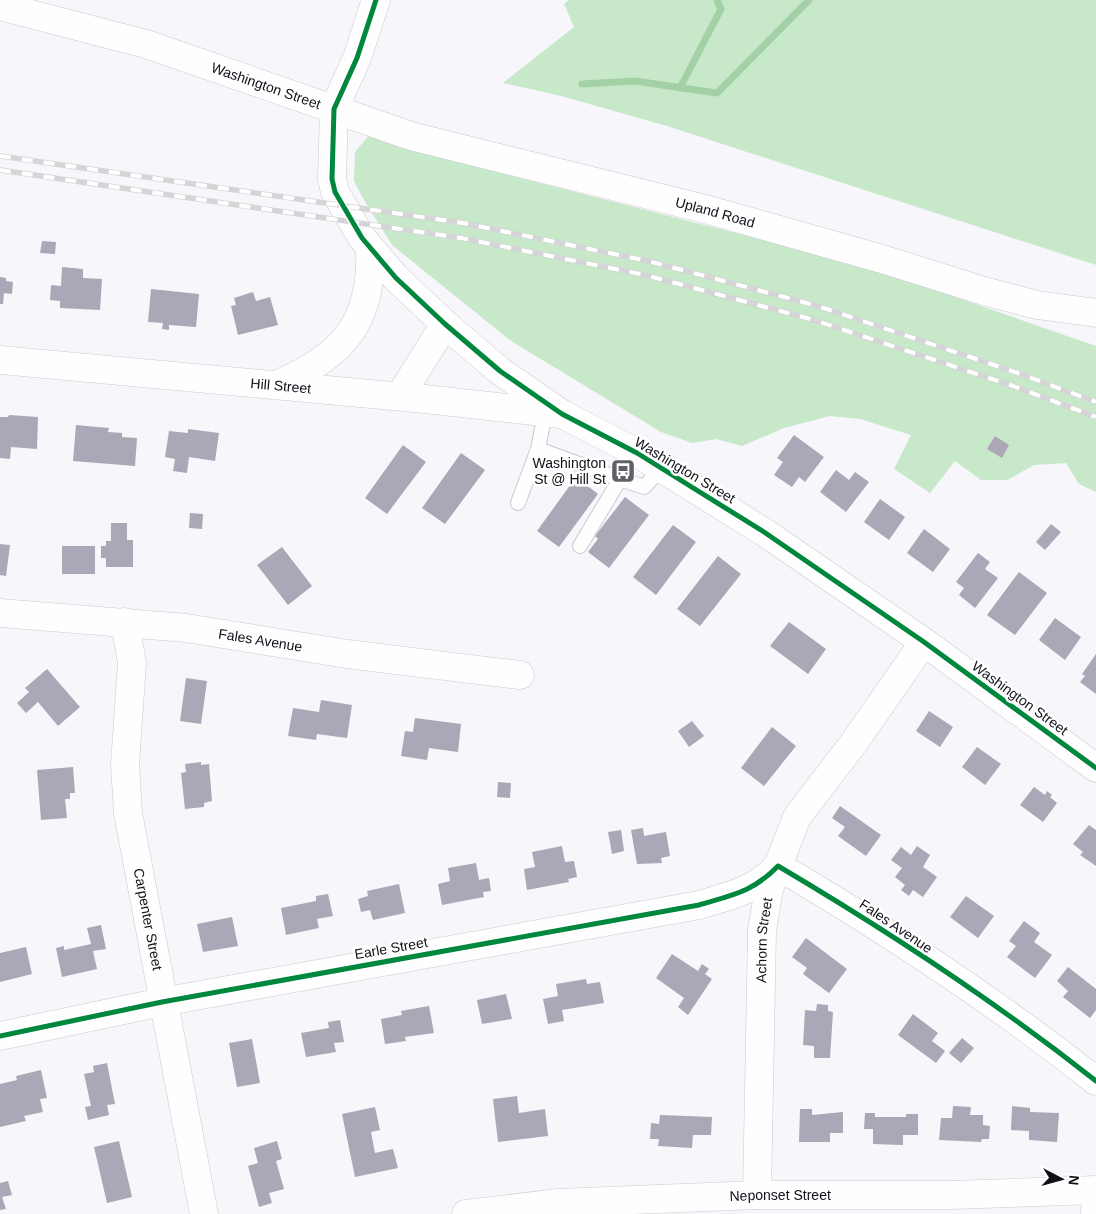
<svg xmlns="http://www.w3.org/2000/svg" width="1096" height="1214" font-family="Helvetica,sans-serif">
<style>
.green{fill:#c8e8ca}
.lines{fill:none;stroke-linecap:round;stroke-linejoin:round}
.stream{stroke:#a4d0a5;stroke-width:7}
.building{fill:#aba7b7}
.service-casing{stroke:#cbc9d1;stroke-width:16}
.minor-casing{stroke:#cbc9d1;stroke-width:29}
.tertiary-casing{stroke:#cbc9d1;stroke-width:29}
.secondary-casing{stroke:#cbc9d1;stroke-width:29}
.service{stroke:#fefefe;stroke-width:14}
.minor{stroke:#fefefe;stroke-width:28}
.tertiary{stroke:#fefefe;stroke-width:28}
.secondary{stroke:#fefefe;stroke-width:28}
.rail-casing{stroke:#d5d4d6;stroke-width:5.5}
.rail{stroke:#fff;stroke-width:4;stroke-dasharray:11;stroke-linecap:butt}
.cycleway-casing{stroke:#fff;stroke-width:8}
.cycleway{stroke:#00873e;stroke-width:5}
.labels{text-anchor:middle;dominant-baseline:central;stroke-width:5;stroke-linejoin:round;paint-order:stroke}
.street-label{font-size:14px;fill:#110f18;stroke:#fff}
.poi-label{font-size:14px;fill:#110f18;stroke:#fff;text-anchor:end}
</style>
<rect width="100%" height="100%" fill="#f6f6fb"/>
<path class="green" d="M569,0H1096V265L667,126L561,96L503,83L574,27L564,4Z
M371,133L402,148L869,267L1096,346V492L1079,484L1066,463L1034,465L1007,480H981L955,461L930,493L894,469L911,435L860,419L830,416L784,428L742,446L716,439L692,443L661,432L511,341L392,245L364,200L354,181L355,152Z"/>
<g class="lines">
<path class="stream" d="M582,84L635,81L717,93L809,0
M680,88L721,9L717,0"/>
</g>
<path class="building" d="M42,241L56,242L55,254L40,253Z
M62,267L83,269V278L102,279L100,310L60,308V301L50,300L51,285L61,286Z
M0,277L6,278V281L13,282L12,294L4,293L3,304H0Z
M151,289L199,294L196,327L169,325V330L162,329L163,323L148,322Z
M253,292L256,301L270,297L278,325L238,335L231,306L236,305L234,298Z
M9,415L38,417L37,449L11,447L10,459L0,458V417H8Z
M76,425L109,428L108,432L122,433V437L137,438L135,466L73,461Z
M188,429L219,433L215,461L189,457L187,473L173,471L175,459L165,457L169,431L188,433Z
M794,435L824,457L805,482L799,477L792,487L774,475L783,462L777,458Z
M995,436L1009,445L1002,458L987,449Z
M403,445L426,462L387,514L365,498Z
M461,453L485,470L445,524L422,508Z
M836,470L849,480L855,472L869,482L846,512L820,492Z
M576,477L598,494L559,547L537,531Z
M625,497L649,515L609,568L588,552L598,539L595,536Z
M880,499L905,517L889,540L864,522Z
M190,513L203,514L202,529L189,528Z
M111,523H127V540H133V567H106V558H101V546H106V541H111Z
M1051,524L1061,532L1045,550L1036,542Z
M673,525L696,542L656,595L633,577Z
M924,529L950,549L933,572L907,553Z
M0,544L10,545L6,576L0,575Z
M62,546H95V574H62Z
M282,547L312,586L288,605L257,565Z
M978,553L990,562L985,569L998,578L975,608L959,595L964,588L956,582Z
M718,556L741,574L700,626L677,609Z
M1019,572L1047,593L1015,635L987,615Z
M1055,618L1081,637L1065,660L1039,640Z
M789,622L826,649L808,674L770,646Z
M1096,654V694L1080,682L1085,676L1082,674Z
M47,669L80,707L58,726L38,702L26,713L17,703L29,692L25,688Z
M186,678L207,681L201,724L180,721Z
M321,700L352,705L347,738L317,734L316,740L288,736L293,708L319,712Z
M929,711L953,727L940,747L916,731Z
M415,718L461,724L458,752L429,748L427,760L401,756L405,731L413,732Z
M692,721L704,736L689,747L678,731Z
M772,727L796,746L764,786L741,768Z
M977,747L1001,764L985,785L962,767Z
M201,762V765L209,764L212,801L204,803V807L185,809L181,773L186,772L185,764Z
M73,767L75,793H70V799H65L67,818L41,820L37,770Z
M498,782L511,783L510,798L497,797Z
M1034,787L1045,795L1047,791L1052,795L1050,797L1057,803L1043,822L1020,805Z
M840,806L881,835L866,856L838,836L845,827L832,818Z
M1089,825L1096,830V866L1080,855L1083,852L1073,844Z
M643,828L644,836L666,832L670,856L661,858L662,863L637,864L631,830Z
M621,830L624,851L612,854L608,832Z
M562,846L565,862L574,861L577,877L568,879L569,882L527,890L524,869L535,867L532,852Z
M917,846L930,855L923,867L937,877L923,897L913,890L909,896L901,890L905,885L895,877L902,868L891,860L901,847L911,855Z
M476,863L479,880L489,878L491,891L483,892L484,897L442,905L438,884L450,881L448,868Z
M399,884L405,913L373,920L370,910L361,912L358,899L368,896L367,891Z
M328,894L333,916L317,919L319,928L286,935L281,908L316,901V896Z
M966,896L994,916L978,938L950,917Z
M232,917L238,946L203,952L197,924Z
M1024,921L1040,933L1034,942L1052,955L1035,978L1007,957L1016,946L1009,941Z
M101,925L106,949L93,951L97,969L62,977L56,948L64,946V950L91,944L87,928Z
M806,938L847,969L829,993L803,974L807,968L792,957Z
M26,947L32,974L0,982V953Z
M672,954L698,971L702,964L709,969L705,974L712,979L688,1015L678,1007L684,998L656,978Z
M1068,967L1096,989V1010L1090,1018L1063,997L1068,991L1057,981Z
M586,979L587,984L600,982L604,1003L562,1010L564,1021L548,1024L543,999L558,996L556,984Z
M506,994L512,1019L482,1024L477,1000Z
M817,1004L828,1005V1011L833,1012L830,1058H814V1046L803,1045L805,1010L816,1011Z
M429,1006L434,1033L405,1037L406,1041L385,1044L381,1019L402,1015L401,1011Z
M913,1014L938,1033L932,1041L945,1051L936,1063L898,1035Z
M340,1020L344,1042L334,1043L336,1052L306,1057L301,1033L329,1028L328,1022Z
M962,1038L974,1048L961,1063L949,1053Z
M252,1039L260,1083L237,1087L229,1043Z
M107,1063L115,1104L107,1105L109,1115L88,1120L85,1107L91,1106L84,1074L94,1072L93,1066Z
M41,1070L47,1098L40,1099L43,1112L24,1116L26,1121L0,1127V1084L17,1080L16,1076Z
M517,1096L519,1113L545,1109L548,1136L498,1142L493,1099Z
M953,1106L971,1107L970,1115H983V1125L990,1126L989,1139H982L981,1142L939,1140L941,1118H952Z
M1012,1106L1030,1108V1112L1059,1113L1057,1142L1029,1140V1131L1011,1130Z
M375,1107L380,1130L371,1132L375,1153L393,1149L398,1168L355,1177L342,1114Z
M800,1109H812V1115L843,1112V1133H830V1142H799Z
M865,1113H875V1117H906V1114H918V1135H903V1145L873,1144V1129H864Z
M660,1115L712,1117L711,1135H693L692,1148L658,1146L659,1139H650L651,1123L659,1124Z
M119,1141L132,1197L107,1203L94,1147Z
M277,1141L282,1159L276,1161L284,1189L269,1193L272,1203L259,1207L248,1166L258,1163L254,1148Z
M8,1181L12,1195L2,1197L6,1209L0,1210V1183Z"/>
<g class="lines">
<defs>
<path id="service" d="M538,449L620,479L580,546
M620,479L644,487L662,468
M518,503L538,449L545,413"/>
<g id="minor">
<path id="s1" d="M0,613L186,628L347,654L520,675"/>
<path id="s2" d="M125,622L132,663L125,764L128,813L204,1214"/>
<path d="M0,1036L162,1002L699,905C732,895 753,892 778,866C888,931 996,1002 1096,1081"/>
<path id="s3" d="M757,1195L762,930L769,889L797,817L853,744L924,642"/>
<path d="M1095,1214L1096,1195"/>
</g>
<g id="tertiary">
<path d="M376,0L357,58L334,109L332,179L335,192L362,238L396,278L445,324L500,371L562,414L637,453L764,532L924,642L1096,768"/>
<path id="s4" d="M0,360L425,399L561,414"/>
<path d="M278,384C343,356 373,322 370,249"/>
<path d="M400,396L445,324"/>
<path id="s5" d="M466,1214L558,1203L757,1195H952L1096,1190"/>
</g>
<g id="secondary">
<path id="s6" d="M0,6L146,44L411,136L705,209L882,259L984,291L1037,305L1096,313"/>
</g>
</defs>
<use href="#service" class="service-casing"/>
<use href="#minor" class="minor-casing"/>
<use href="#tertiary" class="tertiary-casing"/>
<use href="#secondary" class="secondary-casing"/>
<use href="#service" class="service"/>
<use href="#minor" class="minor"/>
<use href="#tertiary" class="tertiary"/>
<use href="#secondary" class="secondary"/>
<defs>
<path id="rail" d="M0,156L463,223L648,261L818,306L1018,373L1096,402
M0,170L461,238L645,275L814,320L1013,386L1096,417"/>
</defs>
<use href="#rail" class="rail-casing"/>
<use href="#rail" class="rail"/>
<defs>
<path id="cycleway" d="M376,0L357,58L334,109L332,179L335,192L362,238L396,278L445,324L500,371L562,414L637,453L764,532L924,642L1096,768
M0,1036L162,1002L699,905C732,895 753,892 778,866C888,931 996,1002 1096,1081"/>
</defs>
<use href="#cycleway" class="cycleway-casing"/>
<use href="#cycleway" class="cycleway"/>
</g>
<defs>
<symbol id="bus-square" viewBox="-11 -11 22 22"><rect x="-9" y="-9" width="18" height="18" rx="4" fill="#616067" stroke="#fff"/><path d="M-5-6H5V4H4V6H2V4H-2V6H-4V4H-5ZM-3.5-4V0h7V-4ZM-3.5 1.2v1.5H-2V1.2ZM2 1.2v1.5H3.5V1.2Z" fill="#fff"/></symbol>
</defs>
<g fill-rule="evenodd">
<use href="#bus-square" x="609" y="457" width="28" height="28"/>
</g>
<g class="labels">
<g class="street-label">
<text stroke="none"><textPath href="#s6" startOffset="278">Washington Street</textPath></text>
<text stroke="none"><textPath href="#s6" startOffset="745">Upland Road</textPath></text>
<text stroke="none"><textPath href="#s4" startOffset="282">Hill Street</textPath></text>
<text transform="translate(685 470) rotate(31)">Washington Street</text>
<text stroke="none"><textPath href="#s1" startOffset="262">Fales Avenue</textPath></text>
<text transform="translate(1020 698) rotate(36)">Washington Street</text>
<text stroke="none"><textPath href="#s2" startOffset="300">Carpenter Street</textPath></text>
<text transform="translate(896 926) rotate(34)">Fales Avenue</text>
<text stroke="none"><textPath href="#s3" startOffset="255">Achorn Street</textPath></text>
<text transform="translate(391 948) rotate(-10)">Earle Street</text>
<text stroke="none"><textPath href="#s5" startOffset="315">Neponset Street</textPath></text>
</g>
<g class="poi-label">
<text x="606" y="463">Washington<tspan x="606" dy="16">St @ Hill St</tspan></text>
</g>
</g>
<g transform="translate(1061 1179) rotate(96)" stroke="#ffffff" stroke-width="4" paint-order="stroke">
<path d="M0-4L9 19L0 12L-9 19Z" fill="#110f18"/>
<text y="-8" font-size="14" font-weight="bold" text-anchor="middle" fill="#110f18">N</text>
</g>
</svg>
